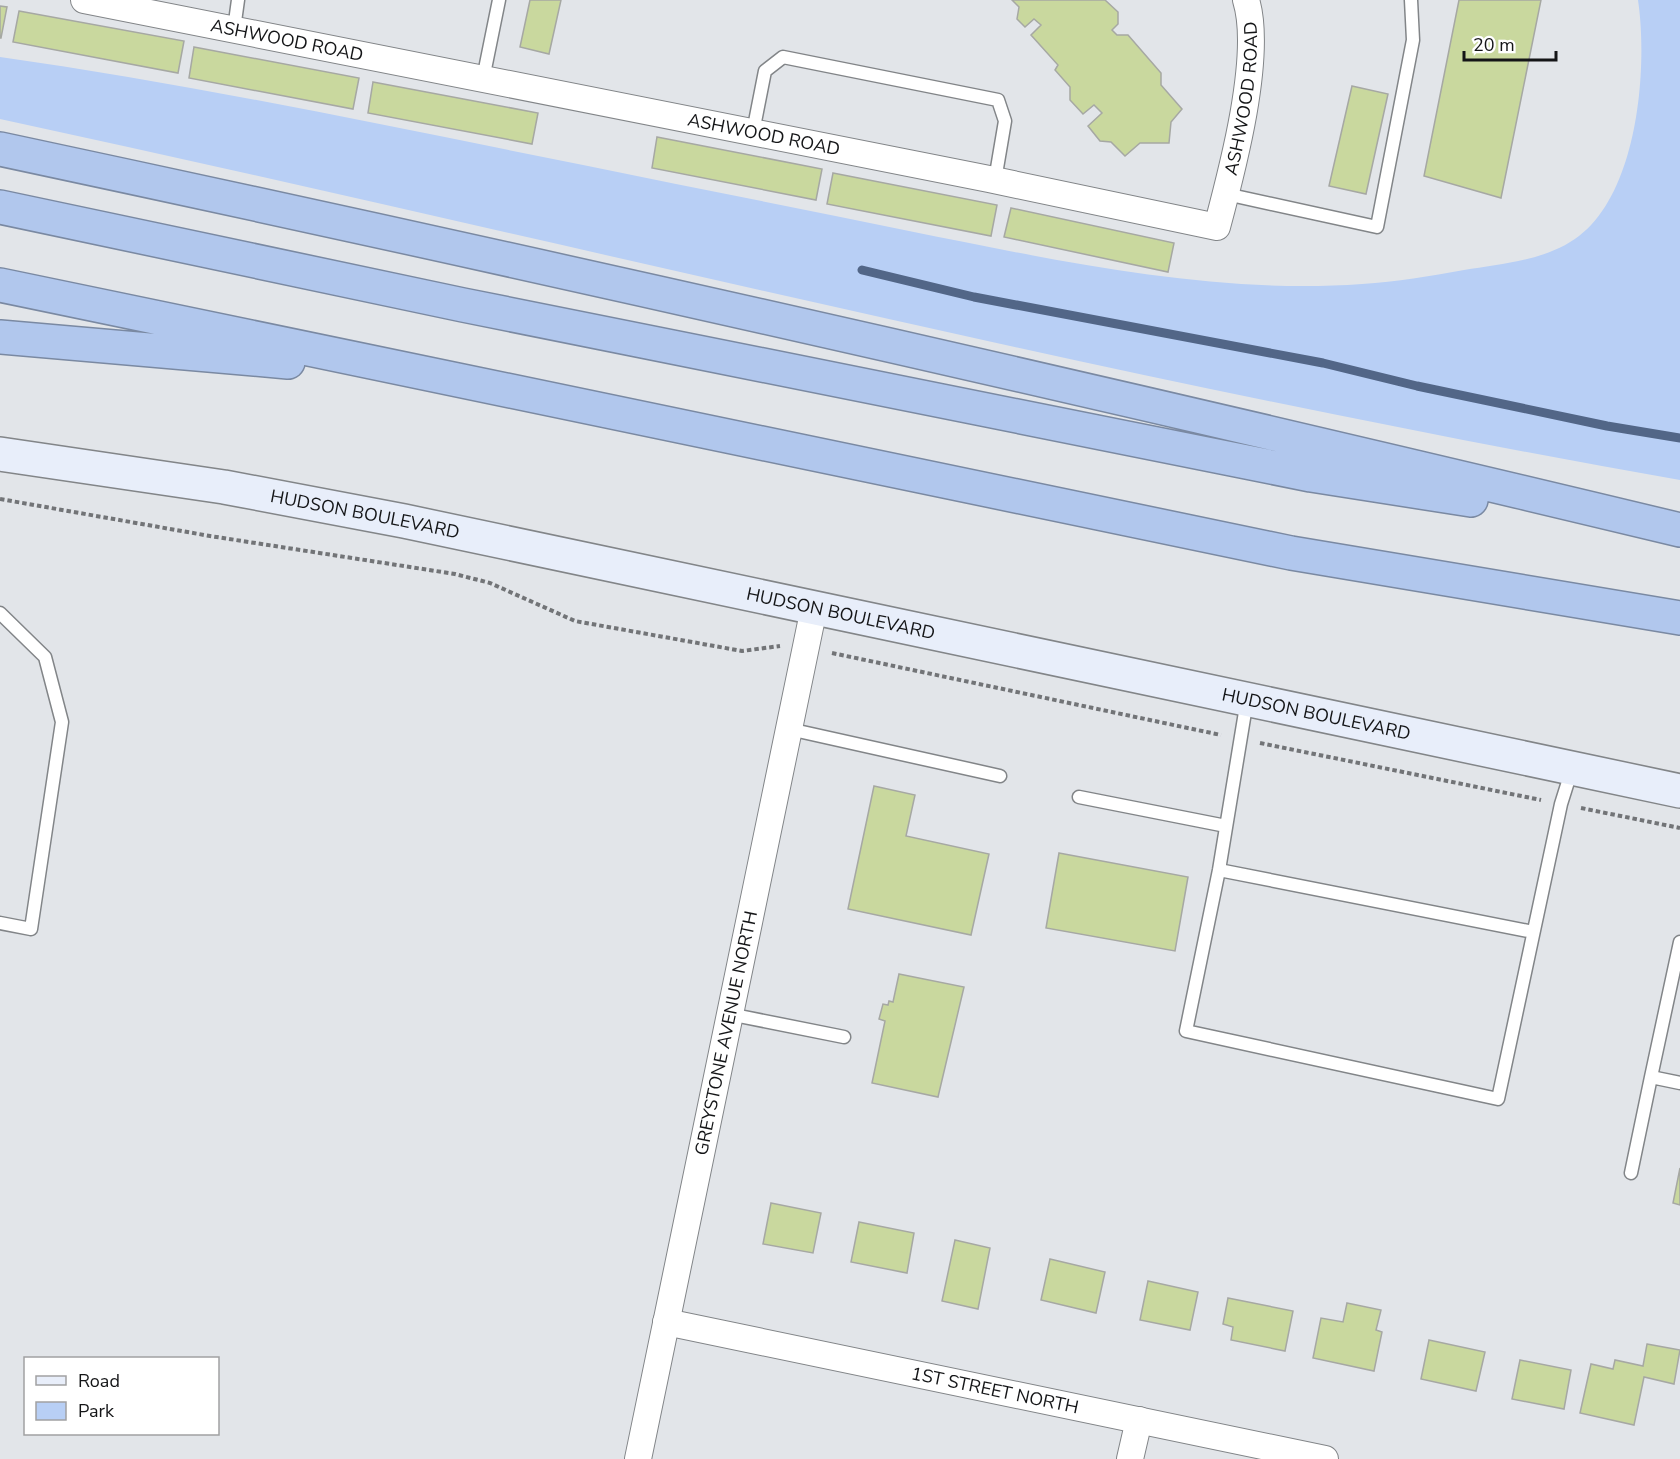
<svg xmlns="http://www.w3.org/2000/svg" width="1680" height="1459" font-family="'Nunito Sans',sans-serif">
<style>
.green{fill:#b8cff5}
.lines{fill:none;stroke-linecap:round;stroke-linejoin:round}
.stream{stroke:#526687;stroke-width:9}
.building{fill:#c9d89e;stroke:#a6a8a3;stroke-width:1.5}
.lane-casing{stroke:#828588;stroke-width:15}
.street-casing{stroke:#828588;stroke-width:28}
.secondary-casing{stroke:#828588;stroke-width:36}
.highway-casing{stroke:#7a89a2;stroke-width:36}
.path{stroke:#727477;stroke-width:4;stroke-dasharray:4.5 3;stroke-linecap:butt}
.lane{stroke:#fff;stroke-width:12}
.street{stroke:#fff;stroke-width:26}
.secondary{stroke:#e8eefa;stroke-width:33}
.highway{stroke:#b1c7ed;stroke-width:33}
.labels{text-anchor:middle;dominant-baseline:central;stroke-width:4.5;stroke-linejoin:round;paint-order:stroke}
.street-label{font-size:18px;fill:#141517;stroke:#fff}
</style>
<rect width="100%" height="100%" fill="#e2e5e9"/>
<path class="green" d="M1638,0H1680V480C1115,381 560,240 0,119V57C197,85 393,127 588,166C695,188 802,209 909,231C1054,260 1213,295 1362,284C1397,282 1430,276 1464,270C1502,264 1548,260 1579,236C1638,191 1648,68 1638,0Z"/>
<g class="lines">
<path class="stream" d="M862,270L974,297L1323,363L1417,386L1607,426L1680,438"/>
</g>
<path class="building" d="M530,0H561L549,54L520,47Z
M1012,0H1105L1118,12V24L1112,30L1117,35H1128L1161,73V85L1182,109L1171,122L1169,143H1140L1125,156L1111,142L1100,141L1088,126L1102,113L1094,105L1083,114L1070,100V87L1055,70L1058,65L1031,35L1041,25L1034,19L1025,27L1017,19L1019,7Z
M1459,0H1541L1501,198L1424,176Z
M0,6L7,7L1,38H0Z
M19,11L184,41L178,73L13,42Z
M194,47L359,78L353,109L189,78Z
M373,82L538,113L532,144L368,113Z
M1352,86L1388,94L1366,194L1329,186Z
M657,137L822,169L816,200L652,168Z
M833,173L997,205L991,236L827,204Z
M1011,208L1174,243L1168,272L1004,237Z
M874,786L915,795L906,836L989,854L971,935L848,909Z
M1059,853L1188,877L1175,951L1046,928Z
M899,974L964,987L938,1097L872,1083L885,1021L879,1019L883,1004L888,1005L889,1001L893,1002Z
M1680,1168V1205L1673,1203Z
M771,1203L821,1213L813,1253L763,1244Z
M859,1222L914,1233L907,1273L851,1262Z
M955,1240L990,1248L978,1309L942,1301Z
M1050,1259L1105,1272L1096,1313L1041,1300Z
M1148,1281L1198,1292L1190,1330L1140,1320Z
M1228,1298L1293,1311L1285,1351L1231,1340L1233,1327L1223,1324Z
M1347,1303L1381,1310L1376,1330L1382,1332L1374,1371L1313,1358L1321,1318L1343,1322Z
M1429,1340L1485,1352L1476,1391L1421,1379Z
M1647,1344L1680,1350L1674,1384L1644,1377L1634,1425L1580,1413L1591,1364L1613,1369L1615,1360L1643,1366Z
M1520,1360L1571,1370L1564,1409L1512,1399Z"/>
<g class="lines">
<defs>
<path id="lane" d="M234,29L238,0
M483,79L499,0
M753,132L765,71L783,57L998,100L1005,121L995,180
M1226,194L1377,227L1413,40L1411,0
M0,613L45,657L62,722L31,929L0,923
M1247,700L1219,870L1186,1031L1498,1099L1561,804L1572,769
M789,729L1000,776
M1079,797L1226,826
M1219,870L1533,932
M1680,942L1651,1077L1680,1083
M729,1014L844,1037
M1631,1173L1651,1077"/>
<g id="street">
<path id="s1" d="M84,0L989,179L1217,227C1232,171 1263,55 1246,0"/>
<path id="s2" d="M666,1322L1325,1459"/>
<path id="s3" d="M638,1459L814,608"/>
<path d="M1130,1459L1139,1420"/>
</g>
<g id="secondary">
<path id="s4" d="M0,454L224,487L404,521L1680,791"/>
</g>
<path id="highway" d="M0,149C562,269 1122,396 1680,530
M0,207L463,305L1311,475L1471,500
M0,285L1291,553L1680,618
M0,337L288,362"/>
</defs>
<use href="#lane" class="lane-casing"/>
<use href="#street" class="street-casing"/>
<use href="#secondary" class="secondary-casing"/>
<use href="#highway" class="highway-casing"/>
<path class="path" d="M0,499L210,536L455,574L490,583L575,621L742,651L780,646
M832,653L1221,735
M1260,743L1541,800
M1581,808L1680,828"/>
<use href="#lane" class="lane"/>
<use href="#street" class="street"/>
<use href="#secondary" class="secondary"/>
<use href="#highway" class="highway"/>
</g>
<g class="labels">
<g class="street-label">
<text stroke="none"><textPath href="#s1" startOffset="207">ASHWOOD ROAD</textPath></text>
<text stroke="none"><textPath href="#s1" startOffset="1287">ASHWOOD ROAD</textPath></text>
<text stroke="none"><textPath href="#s1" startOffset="693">ASHWOOD ROAD</textPath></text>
<text stroke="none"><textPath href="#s4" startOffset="370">HUDSON BOULEVARD</textPath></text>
<text stroke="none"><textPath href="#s4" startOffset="856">HUDSON BOULEVARD</textPath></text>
<text stroke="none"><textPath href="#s4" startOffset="1342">HUDSON BOULEVARD</textPath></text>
<text stroke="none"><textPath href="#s3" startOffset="435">GREYSTONE AVENUE NORTH</textPath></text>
<text stroke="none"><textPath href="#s2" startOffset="336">1ST STREET NORTH</textPath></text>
</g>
</g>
<rect x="24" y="1357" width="195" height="78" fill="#ffffff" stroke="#a1a1a2" stroke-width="1.5"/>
<rect x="36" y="1376" width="30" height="9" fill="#e8eefa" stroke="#a1a1a2" stroke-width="1.5"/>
<text x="78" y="1387" font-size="18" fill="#141517">Road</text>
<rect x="36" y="1402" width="30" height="18" fill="#b8cff5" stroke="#a1a1a2" stroke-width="1.5"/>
<text x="78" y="1417" font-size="18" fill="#141517">Park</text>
<path d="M1464 51v9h92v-9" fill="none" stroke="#141517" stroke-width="3"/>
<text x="1473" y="51" font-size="18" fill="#141517" stroke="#ffffff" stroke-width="4.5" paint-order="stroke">20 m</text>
</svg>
